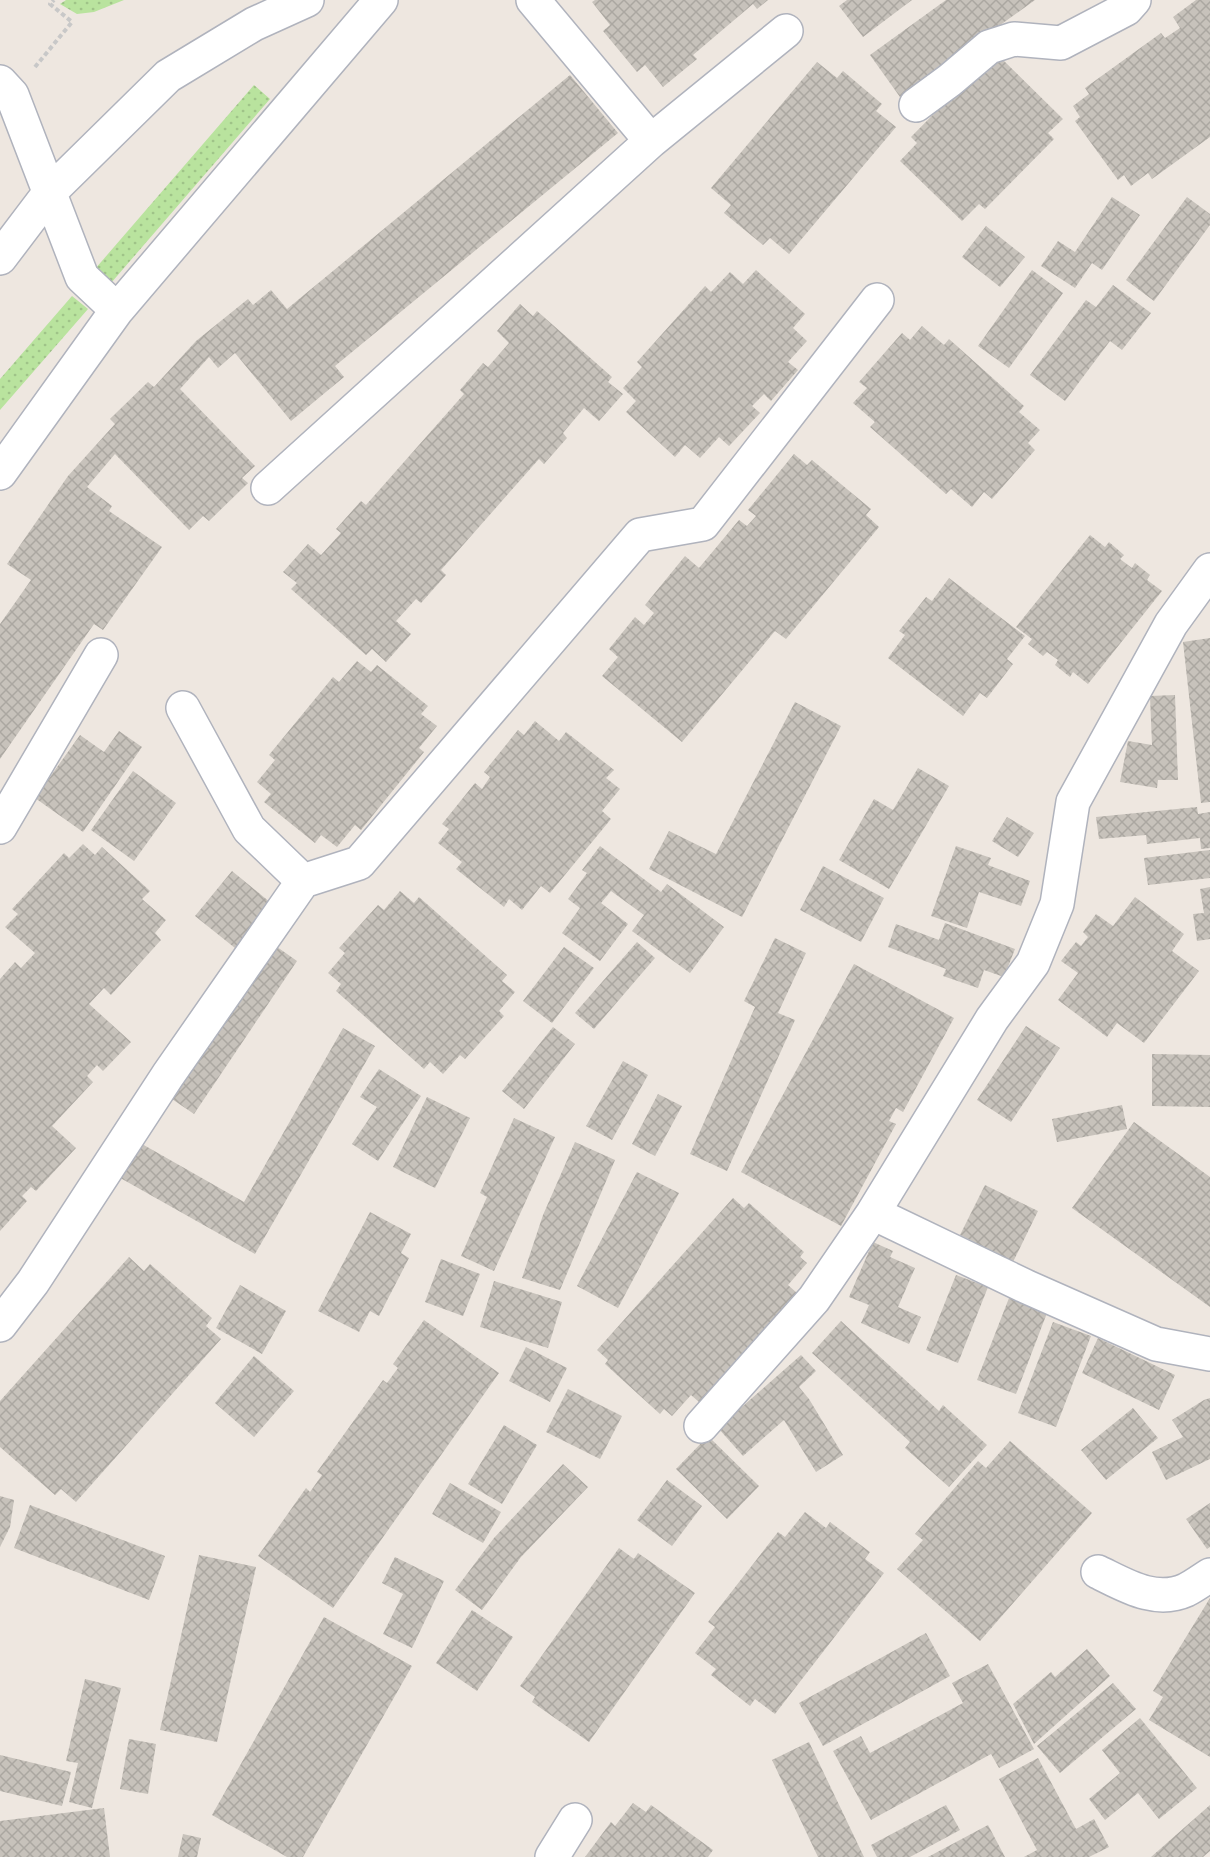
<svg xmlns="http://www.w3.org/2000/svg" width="1210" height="1857" font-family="Signika,sans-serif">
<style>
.grass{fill:url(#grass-dots)}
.building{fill:url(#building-cross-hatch)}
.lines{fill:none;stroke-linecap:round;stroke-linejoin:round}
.minor-casing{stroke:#b0b3bd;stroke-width:36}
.path{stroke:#c8c8c8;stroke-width:4;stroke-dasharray:4.5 3;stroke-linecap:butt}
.minor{stroke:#fff;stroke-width:33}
</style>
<defs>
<pattern id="grass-dots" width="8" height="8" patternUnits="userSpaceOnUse" patternTransform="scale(1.5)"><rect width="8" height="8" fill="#b9e39e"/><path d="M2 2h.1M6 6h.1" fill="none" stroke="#9fc388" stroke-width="1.8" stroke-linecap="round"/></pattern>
<pattern id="building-cross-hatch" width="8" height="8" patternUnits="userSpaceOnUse" patternTransform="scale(1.5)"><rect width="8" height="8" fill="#c7c2bb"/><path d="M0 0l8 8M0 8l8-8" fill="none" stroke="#aba7a1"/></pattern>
</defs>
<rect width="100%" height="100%" fill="#eee7e0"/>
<path class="grass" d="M66,0H124L94,12L77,14L60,4Z
M254,85L270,99L111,283L95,269Z
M72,296L88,309L0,410V379Z"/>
<path class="building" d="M595,0H768L757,9L753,4L693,55L697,59L663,87L645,65L637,72L603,31L610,25L592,2Z
M847,0H912L863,37L839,6Z
M946,0H1035L900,97L870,55Z
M1196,0H1210V137L1152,179L1148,173L1131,186L1124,175L1118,180L1075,121L1080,117L1073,106L1089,94L1085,88L1161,33L1165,38L1180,28L1173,17Z
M1001,58L1063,119L1048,133L1054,139L985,209L979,204L962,221L900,161L917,143L911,137L980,67L986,73Z
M817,62L837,78L843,71L882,104L876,111L896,127L789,254L770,238L763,245L724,213L731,205L711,188Z
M570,75L618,133L335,366L344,377L291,421L235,353L218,368L209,357L180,389L255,466L242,478L248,483L209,521L203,516L189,530L115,454L87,487L112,506L109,511L162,547L103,630L94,624L0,759V624L31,580L7,564L68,476L115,424L110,419L148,382L154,387L196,341L248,299L253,305L271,290L287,309Z
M1112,197L1140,215L1102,270L1092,263L1075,288L1041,266L1058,241L1075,252Z
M1187,197L1210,214V225L1154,301L1126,280Z
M986,226L1025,257L1000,287L962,257Z
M756,270L805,314L793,328L807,341L788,362L798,370L771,401L764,394L752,406L760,413L729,446L719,437L700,458L685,445L675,457L626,412L636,401L623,388L642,367L637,362L705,286L711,292L730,272L743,284Z
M1032,270L1063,293L1009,368L978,346Z
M1113,285L1151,313L1122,350L1110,341L1065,401L1030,375L1086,300L1096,307Z
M520,304L533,316L537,311L612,377L608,382L623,394L599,421L584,408L563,433L567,438L544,464L539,459L441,570L446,575L421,603L416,599L396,621L411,634L386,662L372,649L366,655L291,589L297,583L283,572L308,544L321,555L341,533L336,529L361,501L366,505L464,394L460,390L483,363L488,367L509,343L497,331Z
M922,326L944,345L949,339L1024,406L1019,412L1040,430L1028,443L1035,450L992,499L984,492L972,507L951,489L946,494L870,427L875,422L853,403L867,388L859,382L902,333L910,340Z
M794,454L807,465L812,460L871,509L866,515L879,527L786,639L775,631L682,742L602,676L618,657L609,649L635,617L644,625L654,613L645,605L685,556L699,568L739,520L747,526L756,516L748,510Z
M1090,535L1105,547L1109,542L1124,555L1120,559L1132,568L1135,563L1150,575L1147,580L1162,591L1088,684L1073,672L1070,677L1055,665L1058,660L1047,652L1043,656L1028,644L1032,639L1016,627Z
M949,578L1025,636L1007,659L1013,664L987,698L980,693L963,716L888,658L905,635L899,631L926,597L932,601Z
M1210,638V802L1201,803L1183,642Z
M357,661L371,672L377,665L428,706L421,714L437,726L419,748L424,752L361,830L355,825L337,847L321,835L315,843L264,802L271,794L257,782L275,760L269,755L333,677L339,682Z
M1175,695L1178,780H1158L1157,788L1120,782L1128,741L1152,745L1150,696Z
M795,702L841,726L742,917L649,869L669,831L716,854Z
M535,721L559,741L566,732L614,770L606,778L620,789L602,811L611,819L550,893L541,886L522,910L509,899L504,907L456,869L462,862L438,843L449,829L442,824L475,783L482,789L490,777L484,772L518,730L524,735Z
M119,731L142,747L83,832L35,798L80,735L104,752Z
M918,768L949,786L889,889L839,860L874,799L893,810Z
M133,771L176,803L134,861L91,830Z
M1197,807L1198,814L1210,812V848L1201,849L1200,838L1147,844L1146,835L1099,839L1096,817Z
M1007,817L1034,833L1018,857L992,841Z
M83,844L95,855L102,847L150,891L142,899L166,920L155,933L161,940L111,995L104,988L89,1004L131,1042L103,1071L97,1065L87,1076L93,1082L52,1126L76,1148L36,1191L31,1187L22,1196L27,1201L0,1231V979L15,962L21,968L35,953L5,927L18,914L12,909L64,853L69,858Z
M600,846L661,892L667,884L724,927L690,973L632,931L644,915L611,891L601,903L628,924L600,961L562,933L580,908L568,899L587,873L582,870Z
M956,846L991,858L988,865L1030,881L1021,906L979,892L967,928L931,916Z
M1210,850V878L1148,885L1144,858Z
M823,866L884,898L861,942L800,910Z
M232,871L271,903L235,948L195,916Z
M1210,887V939L1197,941L1193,914L1204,913L1200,889Z
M400,891L414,903L419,897L507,975L502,981L515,992L499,1011L504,1016L465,1059L460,1055L443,1074L430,1062L424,1069L336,991L341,984L328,973L345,953L339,948L378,905L384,910Z
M1135,897L1184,934L1172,951L1199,971L1144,1043L1117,1023L1107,1037L1058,1000L1078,973L1061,961L1076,942L1081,946L1088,937L1083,932L1096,914L1113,926Z
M945,923L1015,949L1004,977L984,970L978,988L943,976L946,969L888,947L896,924L939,940Z
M775,938L806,953L778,1013L795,1020L727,1171L690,1154L755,1007L744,1001Z
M270,942L297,961L194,1114L166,1095Z
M637,942L655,958L594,1029L575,1013Z
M564,947L594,968L552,1023L523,1001Z
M854,964L954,1018L903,1112L896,1108L889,1121L896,1124L841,1226L741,1172Z
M1026,1026L1060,1048L1011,1122L977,1100Z
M553,1027L575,1044L524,1109L502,1091Z
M343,1028L375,1046L255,1254L115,1175L135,1140L244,1202Z
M1152,1054L1210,1055V1107L1152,1106Z
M623,1061L648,1075L612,1140L586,1126Z
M379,1069L421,1096L378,1161L352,1144L377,1107L360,1097Z
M658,1094L682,1106L655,1156L632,1144Z
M427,1097L470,1118L435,1188L393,1167Z
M1122,1105L1127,1129L1057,1142L1052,1119Z
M514,1118L555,1137L494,1271L461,1256L487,1197L480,1193Z
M1134,1122L1210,1177V1307L1072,1208Z
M575,1142L615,1160L560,1290L522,1278L543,1215Z
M637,1172L679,1193L618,1308L577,1286Z
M985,1185L1038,1211L1013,1262L960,1235Z
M733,1198L744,1208L749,1203L804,1252L800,1257L807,1263L788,1285L797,1293L699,1402L691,1395L672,1416L664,1409L660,1414L605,1364L608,1360L597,1350Z
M370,1212L411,1234L401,1253L409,1258L379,1316L370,1311L359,1332L318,1311Z
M873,1242L893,1251L890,1257L915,1268L898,1307L921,1317L909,1344L861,1323L869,1305L849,1297Z
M129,1257L144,1271L150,1264L212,1318L206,1326L221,1339L76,1502L61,1489L55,1495L0,1447V1401Z
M441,1259L480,1274L463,1316L425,1302Z
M956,1275L988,1287L958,1363L926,1350Z
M494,1281L562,1302L548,1348L480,1327Z
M240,1285L286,1311L262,1354L216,1328Z
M1009,1298L1047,1313L1016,1394L977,1380Z
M424,1320L499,1373L333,1608L258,1556L306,1488L310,1492L322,1475L317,1472L383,1380L387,1383L398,1368L393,1364Z
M841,1321L939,1411L943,1405L987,1445L949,1487L905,1448L910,1442L812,1353Z
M1053,1322L1091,1336L1056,1427L1018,1413Z
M1098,1338L1175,1375L1159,1410L1082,1373Z
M526,1347L567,1368L550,1402L509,1381Z
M801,1355L816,1371L799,1387L809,1399L843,1455L816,1472L784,1420L743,1456L718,1428Z
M254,1356L294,1391L254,1437L215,1403Z
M568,1389L622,1416L600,1459L546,1432Z
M1210,1398V1459L1166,1480L1152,1452L1183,1437L1172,1420L1204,1400Z
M1133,1408L1158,1438L1106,1480L1081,1450Z
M504,1425L537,1445L502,1504L468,1484Z
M708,1436L759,1486L727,1519L676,1469Z
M1010,1441L1092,1513L980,1641L897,1569L923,1540L915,1534L978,1461L986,1468Z
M563,1464L588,1487L521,1557L482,1610L455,1590L494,1538Z
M667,1480L702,1506L672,1546L637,1520Z
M450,1483L501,1512L483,1543L432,1514Z
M0,1496L14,1500L10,1527L0,1547Z
M1210,1503V1547L1207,1549L1186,1519Z
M30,1505L165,1556L149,1600L14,1548Z
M805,1512L826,1528L830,1522L870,1552L865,1559L884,1573L775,1714L755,1699L750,1706L711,1675L716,1669L695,1653L715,1627L708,1622L778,1532L785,1537Z
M619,1548L634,1559L638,1553L695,1593L589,1742L532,1702L535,1697L520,1686Z
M199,1555L256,1567L217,1742L160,1730Z
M395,1557L444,1581L412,1648L383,1634L403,1594L382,1583Z
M1210,1598V1757L1149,1720L1163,1697L1153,1691Z
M472,1610L513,1637L477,1691L436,1663Z
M324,1617L412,1666L303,1857H287L212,1815Z
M926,1633L950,1676L823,1746L799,1703Z
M1087,1649L1110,1676L1034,1744L1013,1704L1051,1672L1055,1677Z
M988,1664L1034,1749L999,1768L991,1754L871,1820L833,1751L861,1736L870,1753L963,1703L952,1683Z
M85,1679L121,1688L92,1808L69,1802L78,1763L66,1761Z
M1113,1683L1136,1709L1060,1773L1037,1746Z
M1140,1718L1197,1788L1159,1819L1138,1793L1105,1820L1089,1799L1120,1773L1102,1750Z
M129,1739L156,1744L148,1794L120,1789Z
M809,1742L864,1857H818L772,1760Z
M0,1755L71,1772L62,1806L0,1791Z
M1038,1758L1076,1829L1094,1819L1109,1847L1089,1857H1024L1037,1850L999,1779Z
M633,1803L646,1812L651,1805L713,1850L708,1857H585L611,1822L615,1826Z
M946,1805L960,1830L910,1857H877L871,1845Z
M1210,1805V1851L1203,1857H1151Z
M104,1808L110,1857H0V1821Z
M988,1825L1005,1857H928Z
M183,1834L201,1838L197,1857H178Z"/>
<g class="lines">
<defs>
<path id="minor" d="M533,0L651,141
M0,82L12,95L82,277L117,310
M916,105L950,80L989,47L1014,39L1061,43L1126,9L1134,0
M0,258L50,192L168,76L254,24L307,0
M0,473L117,310L381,0
M268,488L651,141L786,31
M183,708L249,829L303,881
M0,827L101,655
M873,1213L1027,1287L1156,1344L1210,1354
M0,1325L33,1282L168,1075L303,881L359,863L640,535L703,524L877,300
M701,1426L814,1299L873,1213L992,1019L1033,963L1057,904L1073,802L1171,624L1210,570
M1098,1572C1125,1585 1155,1604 1186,1590C1194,1586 1202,1580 1210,1575
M552,1857L575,1820"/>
</defs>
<use href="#minor" class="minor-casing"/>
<path class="path" d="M35,67L72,22L50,4L54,0"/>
<use href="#minor" class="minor"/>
</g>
</svg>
